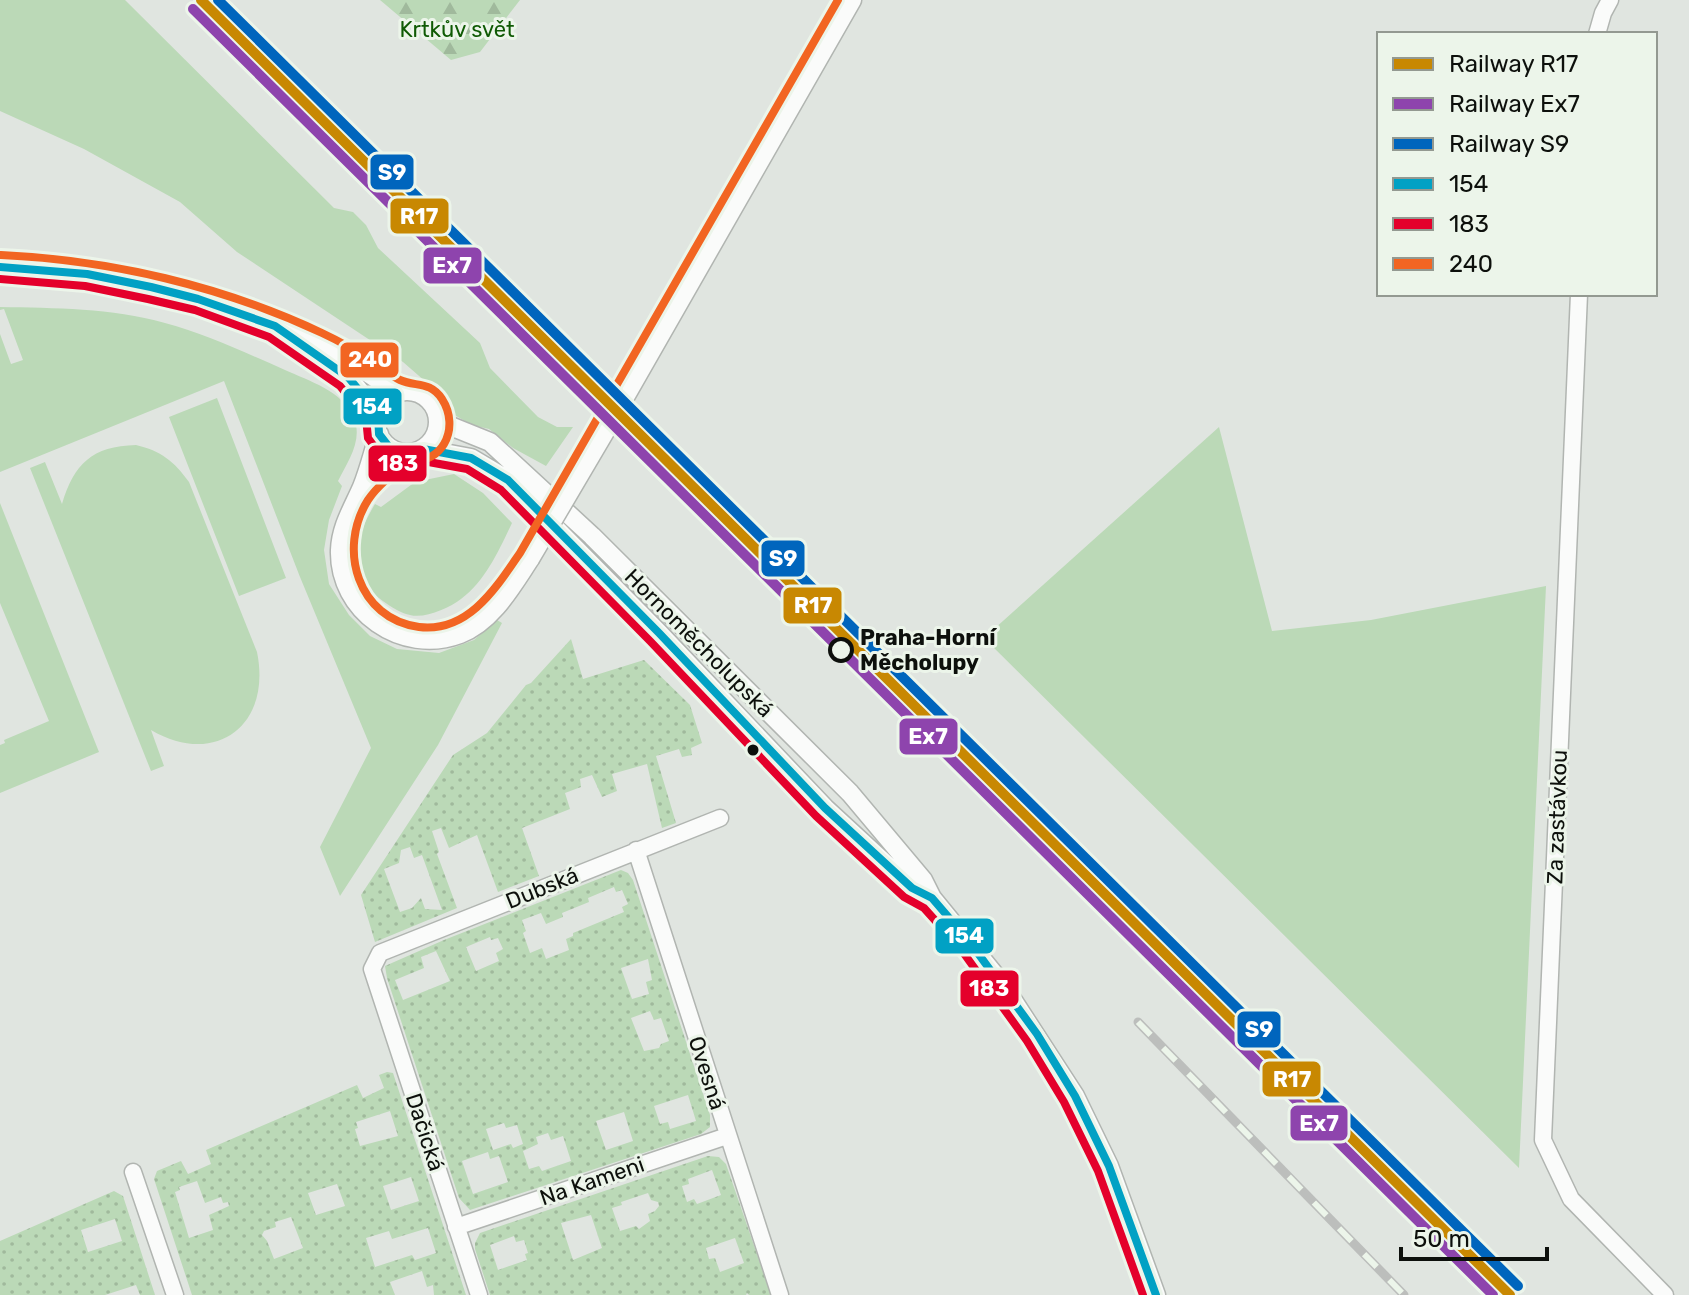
<svg xmlns="http://www.w3.org/2000/svg" width="1689" height="1295" font-family="Rubik,sans-serif">
<style>
.grass{fill:#bbd9b7}
.forest{fill:url(#forest-firs)}
.garden{fill:url(#garden-dots);fill-rule:evenodd}
.lines{fill:none;stroke-linecap:round;stroke-linejoin:round}
.minor-casing{stroke:#b1b5b1;stroke-width:19}
.tertiary-casing{stroke:#b1b5b1;stroke-width:21}
.minor{stroke:#fafbfa;stroke-width:16}
.tertiary{stroke:#fafbfa;stroke-width:18}
.rail-casing{stroke:#bcbebc;stroke-width:9}
.rail{stroke:#ecf5ea;stroke-width:6;stroke-dasharray:18;stroke-linecap:butt}
.tertiary-bridge-casing{stroke:#b1b5b1;stroke-width:21;stroke-linecap:butt}
.tertiary-bridge{stroke:#fafbfa;stroke-width:18}
.bus-1-casing{stroke:#ecf5ea;stroke-width:14}
.bus-2-casing{stroke:#ecf5ea;stroke-width:14}
.bus-3-casing{stroke:#ecf5ea;stroke-width:14}
.bus-1{stroke:#01a1c4;stroke-width:8}
.bus-2{stroke:#e4002b;stroke-width:8}
.bus-3{stroke:#f26522;stroke-width:8}
.rail-1-casing{stroke:#ecf5ea;stroke-width:16}
.rail-2-casing{stroke:#ecf5ea;stroke-width:16}
.rail-3-casing{stroke:#ecf5ea;stroke-width:16}
.rail-1{stroke:#c88802;stroke-width:10}
.rail-2{stroke:#8e44ad;stroke-width:10}
.rail-3{stroke:#0065bd;stroke-width:10}
.stop-dot{fill:#ecf5ea;stroke:#0d100c;stroke-width:4}
.bus-dot{fill:#0d100c;stroke:#ecf5ea;stroke-width:3}
.labels{text-anchor:middle;dominant-baseline:central;stroke-width:6;stroke-linejoin:round;paint-order:stroke}
.park-label{font-size:22px;fill:#0f5a04;stroke:#ecf5ea}
.stop-label{font-size:22px;font-weight:bold;fill:#0d100c;stroke:#ecf5ea;text-anchor:start}
.street-label{font-size:22px;fill:#0d100c;stroke:#ecf5ea}
.line-badge{stroke:#ecf5ea;stroke-width:3}
.badge-label{font-size:22px;text-anchor:middle;font-weight:bold;fill:#fff}
</style>
<defs>
<pattern id="forest-firs" width="22" height="20" patternUnits="userSpaceOnUse" patternTransform="scale(2)"><rect width="22" height="20" fill="#bbd9b7"/><path d="M5 1l3.5 6h-7zM16 11l3.5 6h-7z" fill="#a0b99c"/></pattern>
<pattern id="garden-dots" width="8" height="8" patternUnits="userSpaceOnUse" patternTransform="scale(2)"><rect width="8" height="8" fill="#bbd9b7"/><path d="M2 2h.1M6 6h.1" fill="none" stroke="#a0b99c" stroke-width="1.8" stroke-linecap="round"/></pattern>
</defs>
<rect width="100%" height="100%" fill="#e0e5e0"/>
<path class="grass" d="M0,0H125L334,208L353,212L366,225L378,248L480,343L490,368L538,417L557,427H573L546,466L513,448L489,429L472,425L451,413L426,382L403,362L237,252L180,202L84,149L0,111Z
M0,307C55,308 111,308 165,323C206,334 246,353 285,370C309,381 343,391 354,418C363,441 348,461 338,481L342,486L329,520L324,550L329,584L349,615L370,636L397,649L439,653L474,640L497,620L502,623L438,745L340,896L320,847L371,748L300,577L224,381L0,472V334L11,364L23,360L4,309L0,310Z
M217,398L286,578L239,596L169,417Z
M1219,427L1272,631L1371,620L1546,586L1519,1168L984,638Z
M136,445C161,451 174,461 189,482L257,652C272,725 216,768 151,730L164,766L151,771L30,468L45,462L62,504C74,464 92,446 136,445Z
M454,474L483,493L512,523C499,550 486,580 461,599C449,608 425,619 410,615C395,612 368,592 361,579C350,555 362,525 375,504L381,507L415,482Z
M0,503L99,752L0,793V745L5,743L4,740L49,721L0,603Z"/>
<path class="forest" d="M380,0H520L480,52L451,60Z"/>
<path class="garden" d="M571,639L583,679L644,660L690,705L702,743L691,748L692,755L682,757L679,749L656,756L676,823L662,828L647,764L612,774L617,791L602,797L592,775L580,779L581,787L565,793L570,809L522,828L539,876L498,892L477,835L449,848L441,828L432,831L439,852L437,854L457,908L375,942L361,895L453,755L487,733L526,685L531,683ZM410,847L414,858L422,855L442,910L425,909L421,898L412,908L400,912L384,869L399,863L401,850Z
M621,870L628,873L633,880L710,1115V1127L701,1134L470,1210L459,1198L387,978L385,966L444,940ZM614,887L616,892L622,890L628,904L622,907L624,912L573,933V936L566,939L569,950L546,959L542,948L530,953L523,933L526,931L522,920L541,913L546,924L563,917L562,913L589,902L588,898ZM490,937L491,940L498,938L503,949L496,953L499,961L476,971L466,947ZM436,951L450,981L403,1000L395,980L424,968L421,957ZM648,959L652,980L646,982L649,994L632,999L621,968ZM650,1011L654,1020L661,1018L669,1041L661,1044L659,1048L644,1051L631,1018ZM688,1095L696,1121L670,1129L668,1122L660,1124L654,1106ZM624,1112L633,1141L606,1150L596,1121ZM504,1123L506,1128L517,1125L523,1144L513,1148L511,1144L493,1150L486,1129ZM548,1133L551,1140L563,1136L571,1161L542,1171L539,1166L529,1169L523,1151L538,1144L536,1137ZM488,1152L490,1159L499,1156L508,1182L473,1194L462,1161Z
M387,1072L393,1073L466,1295H434L433,1285L427,1287L422,1271L390,1282L395,1295H192L154,1179L157,1171L181,1161L188,1174L211,1164L206,1150L357,1085L363,1098L384,1088L379,1075ZM390,1111L398,1136L360,1146L355,1129L358,1128L356,1122ZM411,1177L419,1201L391,1210L383,1186ZM197,1181L205,1203L221,1197L223,1203L228,1202L229,1206L209,1215L213,1230L189,1238L175,1192L180,1190L179,1187ZM337,1184L345,1206L316,1215L308,1193ZM291,1217L303,1248L274,1259L267,1241L262,1235L264,1231L276,1227L275,1222ZM428,1228L436,1253L415,1260L412,1255L375,1267L366,1238L389,1231L392,1239Z
M708,1156L719,1157L726,1164L771,1295H749L747,1293L746,1295H490L475,1249V1243L480,1233ZM712,1170L721,1195L697,1204L694,1199L687,1202L682,1186L689,1184L688,1179ZM648,1193L651,1200L658,1202L659,1206L655,1211L648,1214L650,1221L639,1229L636,1226L620,1231L612,1208L622,1205L621,1202ZM591,1215L602,1248L573,1260L561,1223ZM514,1236L516,1242L524,1240L528,1253L525,1254L527,1260L498,1270L490,1245ZM735,1238L744,1263L720,1272L715,1258L709,1259L706,1248Z
M114,1191L123,1196L155,1295H140L136,1285L105,1295H0V1241ZM115,1219L122,1241L88,1252L81,1230Z"/>
<g class="lines">
<defs>
<path id="minor" d="M1597,34L1603,13L1610,0
M1579,294L1543,1140L1571,1199L1665,1295
M636,850L780,1295
M133,1172L175,1295
M456,1227L727,1136
M479,1295L372,969L380,953L720,818"/>
<path id="tertiary" d="M0,267C114,269 240,302 341,356C361,367 379,381 398,393
M310,351L348,377L378,413
M376 422a31 31 0 1 1 62 0a31 31 0 1 1-62 0Z
M438,421L490,442L592,536L850,793L923,880L932,898L1003,985L1075,1096L1109,1166L1156,1295
M609,425L852,0
M379,434C373,452 369,470 362,487C353,508 341,526 340,550C338,611 402,656 460,634C492,622 512,586 530,559
M423,449L471,458L508,480L659,633L825,808L912,888L932,898
M361,489L403,453"/>
</defs>
<use href="#minor" class="minor-casing"/>
<use href="#tertiary" class="tertiary-casing"/>
<use href="#minor" class="minor"/>
<use href="#tertiary" class="tertiary"/>
<defs>
<path id="rail" d="M1138,1022L1404,1295"/>
</defs>
<use href="#rail" class="rail-casing"/>
<use href="#rail" class="rail"/>
<defs>
<path id="tertiary-bridge" d="M530,559L609,425"/>
</defs>
<use href="#tertiary-bridge" class="tertiary-bridge-casing"/>
<use href="#tertiary-bridge" class="tertiary-bridge"/>
<defs>
<path id="bus-1" d="M0,267L87,274L151,287L198,299L275,326L348,377L378,413L379,434L389,447L403,453L423,449L471,458L508,480L659,633L825,808L912,888L932,898L969,941L1037,1034L1075,1096L1109,1166L1156,1295"/>
<path id="bus-2" d="M0,279L85,286L148,299L195,310L269,337L340,386L366,418L368,438L382,457L402,465L423,461L467,469L501,490L650,641L816,816L904,897L924,908L960,948L1027,1041L1064,1102L1098,1171L1143,1295"/>
<path id="bus-3" d="M1,255C111,260 222,286 322,333C339,341 355,350 370,360C380,366 389,375 400,380C416,387 430,381 442,399C451,413 452,430 444,444C435,459 423,459 408,465C395,470 376,488 368,500C337,549 358,619 419,627C468,633 496,588 520,553L838,0"/>
</defs>
<use href="#bus-1" class="bus-1-casing"/>
<use href="#bus-2" class="bus-2-casing"/>
<use href="#bus-3" class="bus-3-casing"/>
<use href="#bus-1" class="bus-1"/>
<use href="#bus-2" class="bus-2"/>
<use href="#bus-3" class="bus-3"/>
<defs>
<path id="rail-1" d="M201,0L1510,1295"/>
<path id="rail-2" d="M193,9L1493,1295"/>
<path id="rail-3" d="M218,0L1518,1286"/>
</defs>
<use href="#rail-1" class="rail-1-casing"/>
<use href="#rail-2" class="rail-2-casing"/>
<use href="#rail-3" class="rail-3-casing"/>
<use href="#rail-1" class="rail-1"/>
<use href="#rail-2" class="rail-2"/>
<use href="#rail-3" class="rail-3"/>
</g>
<circle class="stop-dot" cx="841" cy="650" r="11"/>
<circle class="bus-dot" cx="753" cy="750" r="7"/>
<g class="labels">
<g class="park-label">
<text x="457" y="29">Krtkův svět</text>
</g>
<g class="stop-label">
<text x="860" y="637">Praha-Horní<tspan x="860" dy="25">Měcholupy</tspan></text>
</g>
<g class="street-label">
<text transform="translate(699 643) rotate(45)">Hornoměcholupská</text>
<text transform="translate(1557 817) rotate(-88)">Za zastávkou</text>
<text transform="translate(542 888) rotate(-22)">Dubská</text>
<text transform="translate(707 1073) rotate(72)">Ovesná</text>
<text transform="translate(425 1132) rotate(72)">Dačická</text>
<text transform="translate(592 1181) rotate(-19)">Na Kameni</text>
</g>
</g>
<g class="line-badge">
<rect x="369" y="153" width="46" height="38" rx="8" fill="#0065bd"/>
<rect x="389" y="197" width="61" height="38" rx="8" fill="#c88802"/>
<rect x="422" y="246" width="61" height="39" rx="8" fill="#8e44ad"/>
<rect x="339" y="341" width="61" height="38" rx="8" fill="#f26522"/>
<rect x="342" y="387" width="61" height="39" rx="8" fill="#01a1c4"/>
<rect x="367" y="444" width="61" height="39" rx="8" fill="#e4002b"/>
<rect x="760" y="539" width="46" height="39" rx="8" fill="#0065bd"/>
<rect x="782" y="586" width="61" height="39" rx="8" fill="#c88802"/>
<rect x="898" y="717" width="61" height="39" rx="8" fill="#8e44ad"/>
<rect x="934" y="917" width="61" height="38" rx="8" fill="#01a1c4"/>
<rect x="959" y="969" width="61" height="39" rx="8" fill="#e4002b"/>
<rect x="1236" y="1010" width="46" height="39" rx="8" fill="#0065bd"/>
<rect x="1261" y="1060" width="61" height="38" rx="8" fill="#c88802"/>
<rect x="1289" y="1104" width="60" height="38" rx="8" fill="#8e44ad"/>
</g>
<g class="badge-label">
<text x="392" y="180">S9</text>
<text x="419" y="224">R17</text>
<text x="452" y="273">Ex7</text>
<text x="370" y="367">240</text>
<text x="372" y="414">154</text>
<text x="398" y="471">183</text>
<text x="783" y="566">S9</text>
<text x="813" y="613">R17</text>
<text x="928" y="744">Ex7</text>
<text x="964" y="943">154</text>
<text x="989" y="996">183</text>
<text x="1259" y="1037">S9</text>
<text x="1292" y="1087">R17</text>
<text x="1319" y="1131">Ex7</text>
</g>
<rect x="1377" y="32" width="280" height="264" fill="#ecf5ea" stroke="#939991" stroke-width="2"/>
<rect x="1393" y="58" width="40" height="12" fill="#c88802" stroke="#939991" stroke-width="2"/>
<text x="1449" y="72" font-size="24" fill="#0d100c">Railway R17</text>
<rect x="1393" y="98" width="40" height="12" fill="#8e44ad" stroke="#939991" stroke-width="2"/>
<text x="1449" y="112" font-size="24" fill="#0d100c">Railway Ex7</text>
<rect x="1393" y="138" width="40" height="12" fill="#0065bd" stroke="#939991" stroke-width="2"/>
<text x="1449" y="152" font-size="24" fill="#0d100c">Railway S9</text>
<rect x="1393" y="178" width="40" height="12" fill="#01a1c4" stroke="#939991" stroke-width="2"/>
<text x="1449" y="192" font-size="24" fill="#0d100c">154</text>
<rect x="1393" y="218" width="40" height="12" fill="#e4002b" stroke="#939991" stroke-width="2"/>
<text x="1449" y="232" font-size="24" fill="#0d100c">183</text>
<rect x="1393" y="258" width="40" height="12" fill="#f26522" stroke="#939991" stroke-width="2"/>
<text x="1449" y="272" font-size="24" fill="#0d100c">240</text>
<path d="M1401 1247v12h146v-12" fill="none" stroke="#0d100c" stroke-width="4"/>
<text x="1413" y="1247" font-size="24" fill="#0d100c" stroke="#ecf5ea" stroke-width="6" paint-order="stroke">50 m</text>
</svg>
